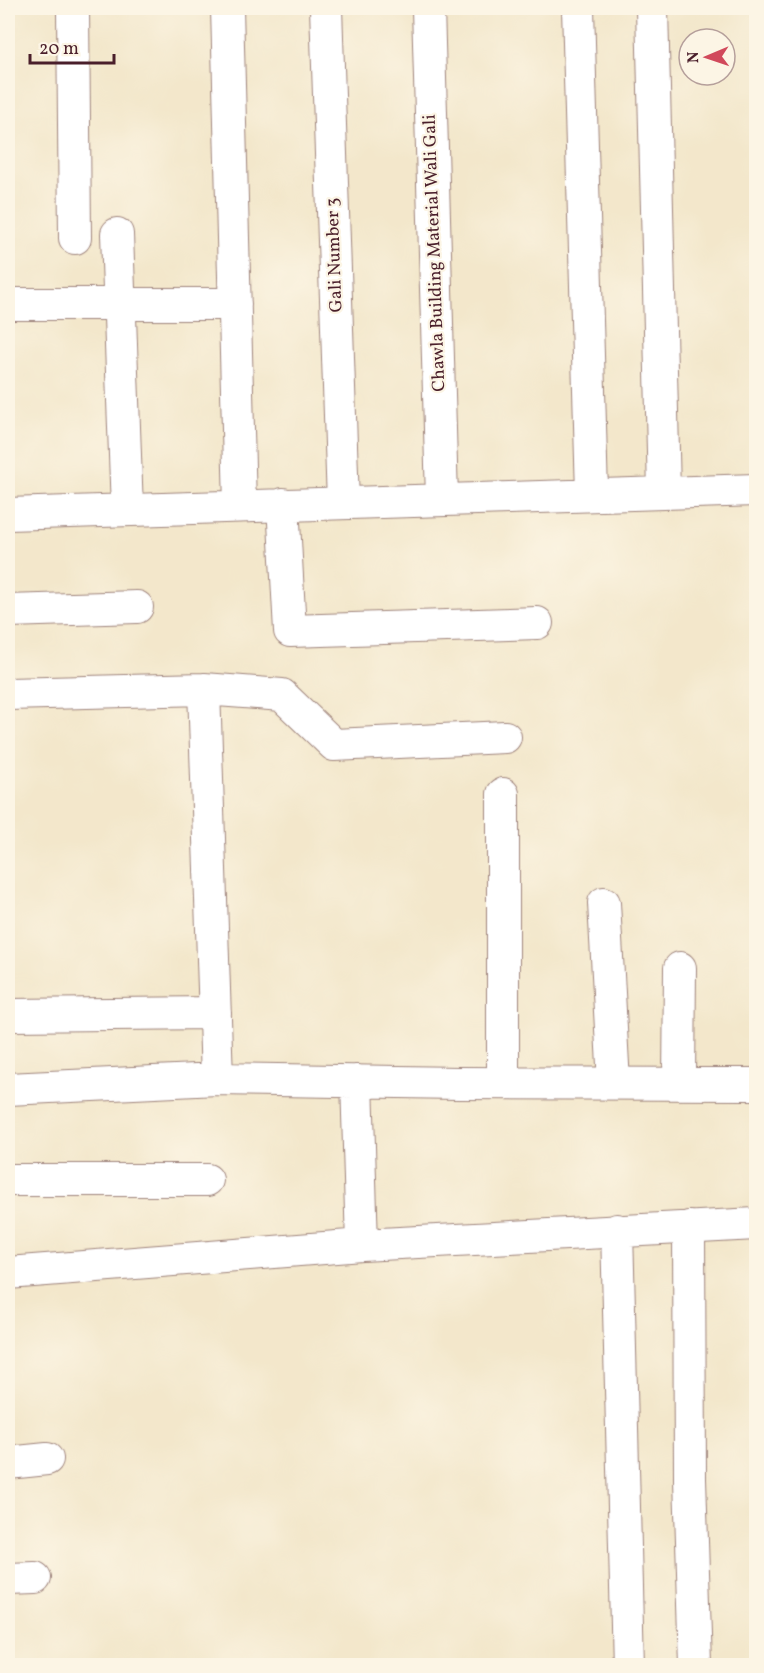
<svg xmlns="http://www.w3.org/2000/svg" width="764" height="1673" font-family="Vollkorn,serif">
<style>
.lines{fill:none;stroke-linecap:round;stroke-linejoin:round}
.minor-casing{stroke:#9e837b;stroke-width:34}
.minor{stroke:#fff;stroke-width:32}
.labels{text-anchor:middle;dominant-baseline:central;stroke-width:4.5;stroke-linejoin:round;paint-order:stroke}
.street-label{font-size:18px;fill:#4a1f2b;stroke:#fcf5e5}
</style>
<rect width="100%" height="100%" fill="#fcf5e5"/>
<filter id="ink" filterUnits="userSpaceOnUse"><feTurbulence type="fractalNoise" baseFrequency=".0167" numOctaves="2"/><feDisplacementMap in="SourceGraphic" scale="12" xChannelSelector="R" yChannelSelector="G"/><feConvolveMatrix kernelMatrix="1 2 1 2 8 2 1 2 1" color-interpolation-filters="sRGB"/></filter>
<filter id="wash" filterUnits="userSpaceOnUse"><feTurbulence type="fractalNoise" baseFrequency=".008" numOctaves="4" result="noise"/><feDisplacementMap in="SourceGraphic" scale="24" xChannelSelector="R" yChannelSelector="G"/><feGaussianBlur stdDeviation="1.35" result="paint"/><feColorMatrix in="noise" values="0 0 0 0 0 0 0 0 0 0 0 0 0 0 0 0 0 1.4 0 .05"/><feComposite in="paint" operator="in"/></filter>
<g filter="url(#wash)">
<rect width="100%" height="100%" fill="#f3e7cb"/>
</g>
<g filter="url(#ink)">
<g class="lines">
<defs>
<path id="minor" d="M73,8L75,238
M227,8L240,506
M326,8L343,503
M428,8L442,499
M578,8L592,494
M652,8L664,492
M117,234L127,510
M8,304H235
M283,504L290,631L537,623
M8,514L756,490
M8,611L137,607
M204,689L217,1079
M8,694L204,689L282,695L334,745L505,737
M503,794V1082
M604,903L614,1083
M8,1015L215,1013
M357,1081L362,1245
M679,1083L680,968
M8,1089L217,1079L459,1083L756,1084
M8,1180H207
M689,1227L690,1479L696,1666
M617,1230L628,1666
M8,1273L362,1245L756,1224
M8,1463L47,1459
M8,1579L35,1578"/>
</defs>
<use href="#minor" class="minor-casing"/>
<use href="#minor" class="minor"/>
</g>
</g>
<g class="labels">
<g class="street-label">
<text transform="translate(435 253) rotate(-92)">Chawla Building Material Wali Gali</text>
<text transform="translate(335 255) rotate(-92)">Gali Number 3</text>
</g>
</g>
<rect width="764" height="1673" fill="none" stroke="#fcf5e5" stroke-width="30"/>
<g transform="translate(707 57) rotate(268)"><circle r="28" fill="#fcf5e5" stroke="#b59f9b" stroke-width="1.5"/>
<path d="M0-4.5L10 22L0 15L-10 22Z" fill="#d1495b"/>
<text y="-9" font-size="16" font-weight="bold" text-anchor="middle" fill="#4a1f2b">N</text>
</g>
<path d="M30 54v9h84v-9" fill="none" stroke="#4a1f2b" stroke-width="3"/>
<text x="39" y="54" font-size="18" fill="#4a1f2b" stroke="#fcf5e5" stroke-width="4.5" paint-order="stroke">20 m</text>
</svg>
